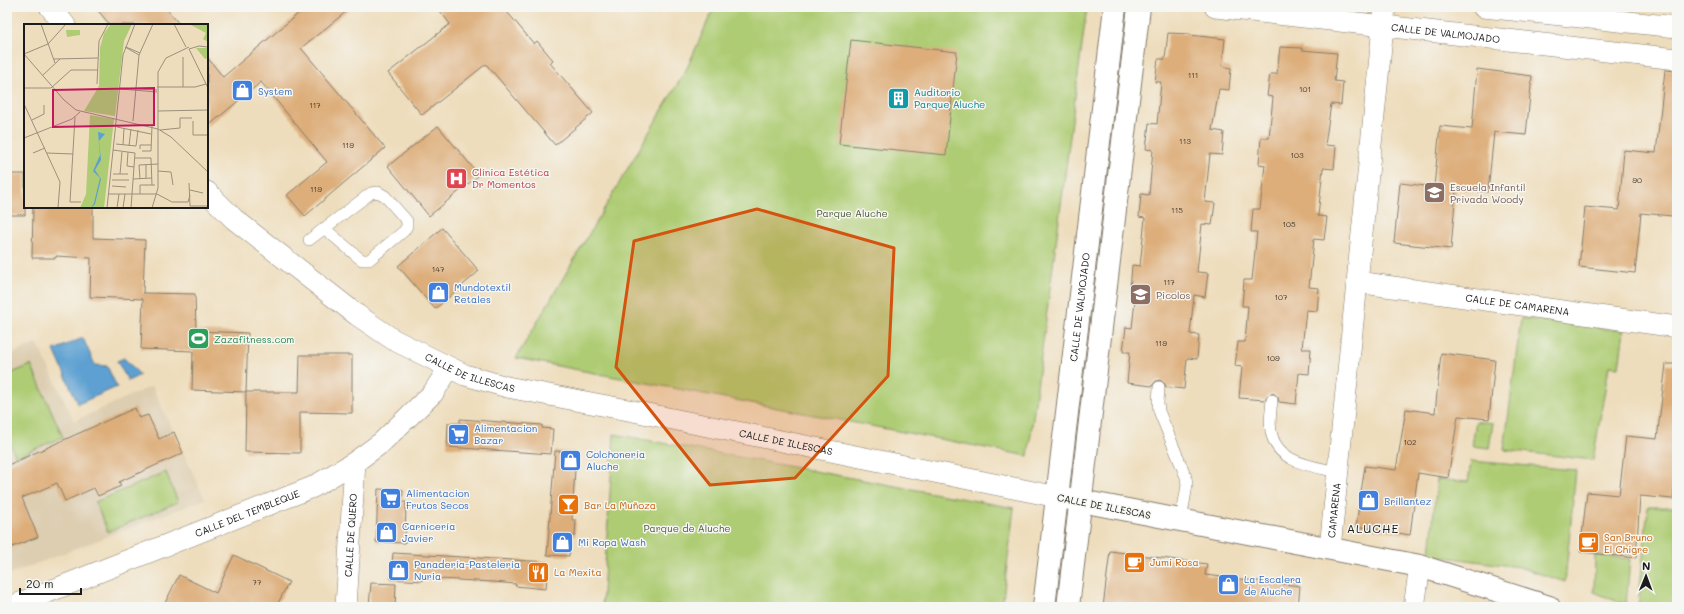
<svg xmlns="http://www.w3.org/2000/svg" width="1684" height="614" font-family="Mali,sans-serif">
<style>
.built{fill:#ddceb1}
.green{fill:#aecc73;stroke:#657448}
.water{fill:#5da0d1;stroke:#3c5e76}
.building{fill:#ddae7a}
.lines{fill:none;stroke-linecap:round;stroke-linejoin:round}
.lane-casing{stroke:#857c6c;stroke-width:12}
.street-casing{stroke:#857c6c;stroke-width:22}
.secondary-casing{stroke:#857c6c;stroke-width:24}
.lane{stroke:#fff;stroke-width:11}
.street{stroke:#fff;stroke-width:21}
.secondary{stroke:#fff;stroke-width:22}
.marked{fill:#d4530e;fill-opacity:0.2;stroke:#d4530e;stroke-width:3;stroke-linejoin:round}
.labels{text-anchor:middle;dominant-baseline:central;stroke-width:3;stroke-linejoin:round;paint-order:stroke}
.number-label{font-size:8px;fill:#4c4034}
.street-label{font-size:10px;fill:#1c1c1c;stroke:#f6f6f2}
.shop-label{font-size:10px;fill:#366cbe;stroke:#f6f6f2;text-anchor:start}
.culture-label{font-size:10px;fill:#0d838f;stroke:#f6f6f2;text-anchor:start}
.health-label{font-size:10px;fill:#be3a42;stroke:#f6f6f2;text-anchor:start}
.education-label{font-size:10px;fill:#785e54;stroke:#f6f6f2;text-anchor:start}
.park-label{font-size:10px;fill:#4f5a3a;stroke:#f6f6f2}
.leisure-label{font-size:10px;fill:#27864d;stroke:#f6f6f2;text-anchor:start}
.food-label{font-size:10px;fill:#c56008;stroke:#f6f6f2;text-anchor:start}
.quarter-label{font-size:12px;letter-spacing:1px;fill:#1c1c1c;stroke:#f6f6f2}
.inset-road{fill:none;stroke:#9a907c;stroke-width:1}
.view{fill:#c2185b;fill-opacity:0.15;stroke:#c2185b;stroke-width:2}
.inset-edge{fill:none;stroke:#1c1c1c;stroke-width:2}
</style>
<rect width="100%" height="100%" fill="#f6f6f2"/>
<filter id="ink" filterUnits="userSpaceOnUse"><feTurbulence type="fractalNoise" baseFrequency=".025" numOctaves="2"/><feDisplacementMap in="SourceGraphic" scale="8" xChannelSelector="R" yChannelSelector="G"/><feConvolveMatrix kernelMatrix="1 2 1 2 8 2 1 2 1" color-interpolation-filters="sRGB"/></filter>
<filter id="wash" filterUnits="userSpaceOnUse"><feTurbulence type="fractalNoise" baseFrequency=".012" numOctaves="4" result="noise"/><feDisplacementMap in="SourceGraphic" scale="16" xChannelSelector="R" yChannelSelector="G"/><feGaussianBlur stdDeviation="0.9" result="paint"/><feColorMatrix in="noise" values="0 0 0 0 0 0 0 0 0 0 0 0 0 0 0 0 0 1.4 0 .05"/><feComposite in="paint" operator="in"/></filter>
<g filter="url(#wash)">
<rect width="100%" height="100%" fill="#eeddbc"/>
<path class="built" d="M37,343L74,421L152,386L205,499L7,575V356Z"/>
<path class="green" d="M714,7H1087L1028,456L516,358L687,68Z
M1521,318L1624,331L1619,367L1609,366L1593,460L1504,450Z
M31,365L63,437L16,457L7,437V375Z
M1476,421L1493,423L1489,448L1472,446Z
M614,434L1014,508L1002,607H602Z
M1471,461L1576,470L1565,582L1519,567L1430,555L1437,479L1468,482Z
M166,472L178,502L108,532L95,502Z
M1648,507H1677V607H1638Z
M1595,555L1630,559L1626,605L1594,592Z"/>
<path class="water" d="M83,338L95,365L107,366L117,387L78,404L54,350Z
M124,358L140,375L128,381L117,361Z"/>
<g id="blocks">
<path class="building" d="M95,7H165L180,25H110Z
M306,7H352L301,48L385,148L305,216L287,195L327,162L261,82L207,127V57L223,77Z
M437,7H503L534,44L537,41L553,60L550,63L593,113L555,145L486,64L422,115L388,73L450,24Z
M1168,33L1190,34V35L1225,39L1222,66L1231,68L1229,90L1219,89L1212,130L1224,132L1222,155L1210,154L1205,202L1215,203L1212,225L1202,224L1197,272L1208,273L1205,297L1194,295L1190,334L1199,335L1197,359L1187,358L1184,389L1166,387L1165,384L1160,380L1156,381L1152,386L1127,383L1130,352H1123L1126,327L1132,328L1136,292L1130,291L1132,265L1140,266L1145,218L1139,217L1141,194L1149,195L1153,150L1146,149L1149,123L1157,124L1161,82H1155L1158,59H1165Z
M851,40L957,52L946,155L839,144Z
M1280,47L1302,48V50L1337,53L1334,81L1343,82L1341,105L1331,104L1325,145L1336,146L1334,169L1323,168L1318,216L1327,217L1324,240L1314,239L1309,287L1319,288L1317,311L1306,310L1302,349H1311L1309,374L1299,373L1296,404L1279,402L1278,397L1273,393L1267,396L1265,400L1239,398L1242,367L1235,366L1238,342H1245L1248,306H1242L1244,280H1252L1257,232H1251L1253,209H1260L1265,165L1259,164L1261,138H1269L1273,97L1267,96L1270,74H1277Z
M1477,69L1532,76L1526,135L1494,132L1488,192L1456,189L1451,249L1394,243L1400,183L1434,187L1440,126L1472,129Z
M1665,70L1677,71V163L1672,216L1641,213L1635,273L1579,267L1585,207L1619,210L1624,150L1656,153Z
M438,126L479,175L429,216L388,166Z
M7,174H25V215H7Z
M33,207H93V238L145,240L143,293L195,294L196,331L248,333L246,392L192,390L193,351L141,349L143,299L90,297L91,258L56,256V258H32Z
M442,228L479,271L435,309L398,266Z
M1441,353L1495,360L1489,419L1458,416L1448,478L1418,473L1410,535L1356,526L1365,466L1396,470L1406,409L1435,413Z
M300,355H352V413L300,412V453L245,452L246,392H299Z
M1666,364H1677V461L1673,499L1640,496L1636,558L1580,552L1587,492L1619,495L1626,436L1657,439Z
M135,408L139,418L148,415L159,439L174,432L183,453L119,482L121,486L98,496L94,488L65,501L57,483L22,498L38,537L7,549V463L8,465Z
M460,419L542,425V428L553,429L551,454L447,447L448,423H460Z
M555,451L576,452L572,520H576L575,536H571L569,556L547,555Z
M378,489L403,490L402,502H406L405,543L376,542Z
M1110,551L1207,564L1205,575L1300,586L1298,607H1103Z
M393,553L548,562L546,589L515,586L516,584L493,582L422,578V581L391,579Z
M234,555L289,582L276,607H163L179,575L216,593Z
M371,583L396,584L395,607H369Z"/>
</g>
</g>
<g filter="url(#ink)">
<use href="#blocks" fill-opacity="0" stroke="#857c6c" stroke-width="1"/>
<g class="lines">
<defs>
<path id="lane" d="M309,240L371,193L378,192L385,196L407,221V226L404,231L369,260H362L358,257L324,228
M1159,387L1158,403L1159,411L1186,477L1187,485L1181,521
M1272,400C1271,410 1269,422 1271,431C1276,463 1312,466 1338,472"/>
<g id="street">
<path d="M50,7L65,25"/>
<path id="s1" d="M1215,7L1677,59"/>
<path d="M1483,7L1677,27"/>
<path id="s2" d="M207,192L234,219L357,315L394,340L465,375L507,387L628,410L1058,497"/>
<path id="s3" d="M1357,282L1677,327"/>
<path id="s4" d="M1330,548L1385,7"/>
<path id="s5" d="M10,607L313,487L355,462L381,443L433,393L449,368"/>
<path id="s6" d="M346,607L355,462"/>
<path d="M1414,607L1420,566"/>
</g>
<g id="secondary">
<path d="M1065,498L1420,566L1549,607"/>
<path id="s7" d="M1044,607L1115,7"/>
<path d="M1068,607L1139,7"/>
</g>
</defs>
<use href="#lane" class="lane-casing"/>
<use href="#street" class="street-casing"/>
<use href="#secondary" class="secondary-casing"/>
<use href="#lane" class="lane"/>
<use href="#street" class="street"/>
<use href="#secondary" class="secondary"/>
</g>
</g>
<path class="marked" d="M757,209L894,248L888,376L795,478L710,485L616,367L634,241Z"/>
<defs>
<symbol id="shop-square" viewBox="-11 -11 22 22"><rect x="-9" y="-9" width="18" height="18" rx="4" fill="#3f7fe0" stroke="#f6f6f2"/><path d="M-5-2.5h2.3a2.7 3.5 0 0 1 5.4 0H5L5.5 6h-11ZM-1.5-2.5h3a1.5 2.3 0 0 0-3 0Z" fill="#fff"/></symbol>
<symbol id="building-square" viewBox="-11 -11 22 22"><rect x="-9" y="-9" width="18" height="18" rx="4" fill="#0f9aa8" stroke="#f6f6f2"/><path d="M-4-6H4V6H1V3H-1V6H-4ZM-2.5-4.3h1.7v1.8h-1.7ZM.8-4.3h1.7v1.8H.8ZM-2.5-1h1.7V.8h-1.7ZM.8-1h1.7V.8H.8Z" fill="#fff"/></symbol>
<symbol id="hospital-square" viewBox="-11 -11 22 22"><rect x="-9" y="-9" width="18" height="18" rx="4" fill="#e0444e" stroke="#f6f6f2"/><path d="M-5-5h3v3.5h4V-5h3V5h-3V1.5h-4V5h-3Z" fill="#fff"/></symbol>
<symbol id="school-square" viewBox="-11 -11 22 22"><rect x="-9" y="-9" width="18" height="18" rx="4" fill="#8d6e63" stroke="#f6f6f2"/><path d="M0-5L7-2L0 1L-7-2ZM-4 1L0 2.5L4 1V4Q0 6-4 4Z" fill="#fff"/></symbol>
<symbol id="stadium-square" viewBox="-11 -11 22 22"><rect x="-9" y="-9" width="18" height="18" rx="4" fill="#2e9e5b" stroke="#f6f6f2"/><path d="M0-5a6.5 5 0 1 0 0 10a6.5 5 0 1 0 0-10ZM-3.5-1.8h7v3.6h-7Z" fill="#fff"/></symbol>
<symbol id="supermarket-square" viewBox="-11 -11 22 22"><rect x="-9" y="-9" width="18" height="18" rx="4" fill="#3f7fe0" stroke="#f6f6f2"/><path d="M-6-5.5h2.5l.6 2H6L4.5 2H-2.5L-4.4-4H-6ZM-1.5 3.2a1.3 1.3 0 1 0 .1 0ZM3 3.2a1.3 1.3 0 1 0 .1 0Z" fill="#fff"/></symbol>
<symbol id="bar-square" viewBox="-11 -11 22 22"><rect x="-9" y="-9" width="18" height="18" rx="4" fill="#e8710a" stroke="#f6f6f2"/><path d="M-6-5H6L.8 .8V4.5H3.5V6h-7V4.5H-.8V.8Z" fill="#fff"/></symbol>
<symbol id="cafe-square" viewBox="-11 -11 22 22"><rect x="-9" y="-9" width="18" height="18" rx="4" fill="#e8710a" stroke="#f6f6f2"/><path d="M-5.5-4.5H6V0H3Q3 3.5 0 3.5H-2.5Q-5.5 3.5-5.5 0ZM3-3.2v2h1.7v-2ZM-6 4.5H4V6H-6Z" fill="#fff"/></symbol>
<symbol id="restaurant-square" viewBox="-11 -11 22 22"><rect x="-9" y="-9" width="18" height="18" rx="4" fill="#e8710a" stroke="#f6f6f2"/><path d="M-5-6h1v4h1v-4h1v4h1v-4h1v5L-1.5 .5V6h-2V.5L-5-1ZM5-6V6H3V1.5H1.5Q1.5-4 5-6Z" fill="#fff"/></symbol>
</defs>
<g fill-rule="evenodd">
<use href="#shop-square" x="230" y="78" width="25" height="25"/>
<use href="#building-square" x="886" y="86" width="25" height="25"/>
<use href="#hospital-square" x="444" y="166" width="25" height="25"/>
<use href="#school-square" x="1422" y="180" width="25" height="25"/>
<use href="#shop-square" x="426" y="280" width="25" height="25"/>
<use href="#school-square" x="1128" y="282" width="25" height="25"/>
<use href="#stadium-square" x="186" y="326" width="25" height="25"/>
<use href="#supermarket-square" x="446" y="422" width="25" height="25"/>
<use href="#shop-square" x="558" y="448" width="25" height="25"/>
<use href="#supermarket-square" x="378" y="486" width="25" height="25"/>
<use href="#shop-square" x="1356" y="488" width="25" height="25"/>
<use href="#bar-square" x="556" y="492" width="25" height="25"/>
<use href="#shop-square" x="374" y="520" width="25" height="25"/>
<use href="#shop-square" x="550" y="530" width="25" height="25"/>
<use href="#cafe-square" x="1576" y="530" width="25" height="25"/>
<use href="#cafe-square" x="1122" y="550" width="25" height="25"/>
<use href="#shop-square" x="386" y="558" width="25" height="25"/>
<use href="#restaurant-square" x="526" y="560" width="25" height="25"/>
<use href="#shop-square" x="1216" y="572" width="25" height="25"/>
</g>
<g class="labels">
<g class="number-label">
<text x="1193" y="75">111</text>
<text x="1305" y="89">101</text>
<text x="315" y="105">117</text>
<text x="1185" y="141">113</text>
<text x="348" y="145">119</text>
<text x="1297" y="155">103</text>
<text x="1637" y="180">90</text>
<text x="316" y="189">119</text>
<text x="1177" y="210">115</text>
<text x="1289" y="224">105</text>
<text x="438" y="269">147</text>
<text x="1169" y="282">117</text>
<text x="1281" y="297">107</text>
<text x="1161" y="343">119</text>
<text x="1273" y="358">109</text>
<text x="1410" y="442">102</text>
<text x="257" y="582">77</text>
</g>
<g class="street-label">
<text stroke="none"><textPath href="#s1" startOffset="232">CALLE DE VALMOJADO</textPath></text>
<text stroke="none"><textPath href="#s3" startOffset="162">CALLE DE CAMARENA</textPath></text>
<text stroke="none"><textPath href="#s7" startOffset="302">CALLE DE VALMOJADO</textPath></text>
<text stroke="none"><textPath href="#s2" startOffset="322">CALLE DE ILLESCAS</textPath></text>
<text stroke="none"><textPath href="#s2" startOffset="646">CALLE DE ILLESCAS</textPath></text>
<text transform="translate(1104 506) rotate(11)">CALLE DE ILLESCAS</text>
<text stroke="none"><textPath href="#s4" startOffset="38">CAMARENA</textPath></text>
<text stroke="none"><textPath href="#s5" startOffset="255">CALLE DEL TEMBLEQUE</textPath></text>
<text stroke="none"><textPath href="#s6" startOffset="72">CALLE DE QUERO</textPath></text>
</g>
<g class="shop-label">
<text x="258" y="91">System</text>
<text x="454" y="287">Mundotextil<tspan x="454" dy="12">Retales</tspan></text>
<text x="474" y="428">Alimentacion<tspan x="474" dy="12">Bazar</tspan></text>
<text x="586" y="454">Colchonería<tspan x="586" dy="12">Aluche</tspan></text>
<text x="406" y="493">Alimentacion<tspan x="406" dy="12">Frutos Secos</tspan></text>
<text x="1384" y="501">Brillantez</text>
<text x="402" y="526">Carnicería<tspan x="402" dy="12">Javier</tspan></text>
<text x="578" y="542">Mi Ropa Wash</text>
<text x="414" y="564">Panadería-Pastelería<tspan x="414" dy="12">Nuria</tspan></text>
<text x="1244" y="579">La Escalera<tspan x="1244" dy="12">de Aluche</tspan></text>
</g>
<g class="culture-label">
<text x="914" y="92">Auditorio<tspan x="914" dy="12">Parque Aluche</tspan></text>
</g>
<g class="health-label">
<text x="472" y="172">Clínica Estética<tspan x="472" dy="12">Dr Momentos</tspan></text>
</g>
<g class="education-label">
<text x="1450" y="187">Escuela Infantil<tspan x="1450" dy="12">Privada Woody</tspan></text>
<text x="1156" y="295">Picolos</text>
</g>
<g class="park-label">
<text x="852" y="213">Parque Aluche</text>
<text x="687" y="528">Parque de Aluche</text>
</g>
<g class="leisure-label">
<text x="214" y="339">Zazafitness.com</text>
</g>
<g class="food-label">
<text x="584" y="505">Bar La Muñoza</text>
<text x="1604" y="537">San Bruno<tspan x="1604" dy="12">El Chigre</tspan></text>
<text x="1150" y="562">Jumi Rosa</text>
<text x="554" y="572">La Mexita</text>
</g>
<g class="quarter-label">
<text x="1373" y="528">ALUCHE</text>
</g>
</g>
<g transform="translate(24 24)">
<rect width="184" height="184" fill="#eeddbc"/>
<path d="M87,0H108L100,17L91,92L60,87L75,62L76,24L80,9ZM165,0H184V18L179,15L182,9ZM42,6H56V11L43,13ZM172,24H184V34L181,35ZM66,91L90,95L80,184H56L62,170Z" fill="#aecc73"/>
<path d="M74,108L81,110L75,117L77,136L71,146L77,155L71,180L67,184L70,179L76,154L69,147L76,131Z" fill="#5da0d1"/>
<path class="inset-road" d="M17,0L31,39M150,0L162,23M101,23L115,31M102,23L116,29M165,25L184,64M165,25L175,22L184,23M0,30L40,76L52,86L134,105L147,113L184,148M0,30L24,20L42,0M30,35L74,34M19,51L36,35M73,60L75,17L84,0M133,63H171L182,60M159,63V33M0,64H27L47,46H74M96,64L133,66M97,65L133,68M0,80L36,158L34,184M134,87L184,86M51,93L46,178H57M8,96L20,90V81M109,97L115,31L129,0M169,97V111H184M93,103L127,110M136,106L156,104V94H168M0,114L48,95L56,88M92,120L112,122L114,106M99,121L100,104M105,122L107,105M116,125V121H127M89,126L111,129L107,184M118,127H127L128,102M104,128L103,142L110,143M9,129L21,124M23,129L49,130M111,134H127L128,161M122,140V154M134,147L147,148L149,161M89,150H104M96,150L98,128M109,155L128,154M116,155L115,141L134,140M88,156H105M165,159L166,182H184M88,162L102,163M166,166L179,169M85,170H133L148,178H164L166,171M116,170V161H131M83,184L99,31L111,0M93,184L95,170M99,184L101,170M128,184L134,164V48L142,34L165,23"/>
<path class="view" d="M130,64V101L29,103V66Z"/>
<rect width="184" height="184" class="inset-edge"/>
</g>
<rect width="1684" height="614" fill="none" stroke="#f6f6f2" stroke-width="24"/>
<g transform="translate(1646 576) rotate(1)" stroke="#f6f6f2" stroke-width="3" paint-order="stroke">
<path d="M0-3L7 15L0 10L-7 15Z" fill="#1c1c1c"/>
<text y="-6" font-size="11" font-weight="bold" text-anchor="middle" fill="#1c1c1c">N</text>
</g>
<path d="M20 588v6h61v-6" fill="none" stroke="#1c1c1c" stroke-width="2"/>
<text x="26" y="588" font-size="12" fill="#1c1c1c" stroke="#f6f6f2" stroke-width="3" paint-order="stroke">20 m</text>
</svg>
